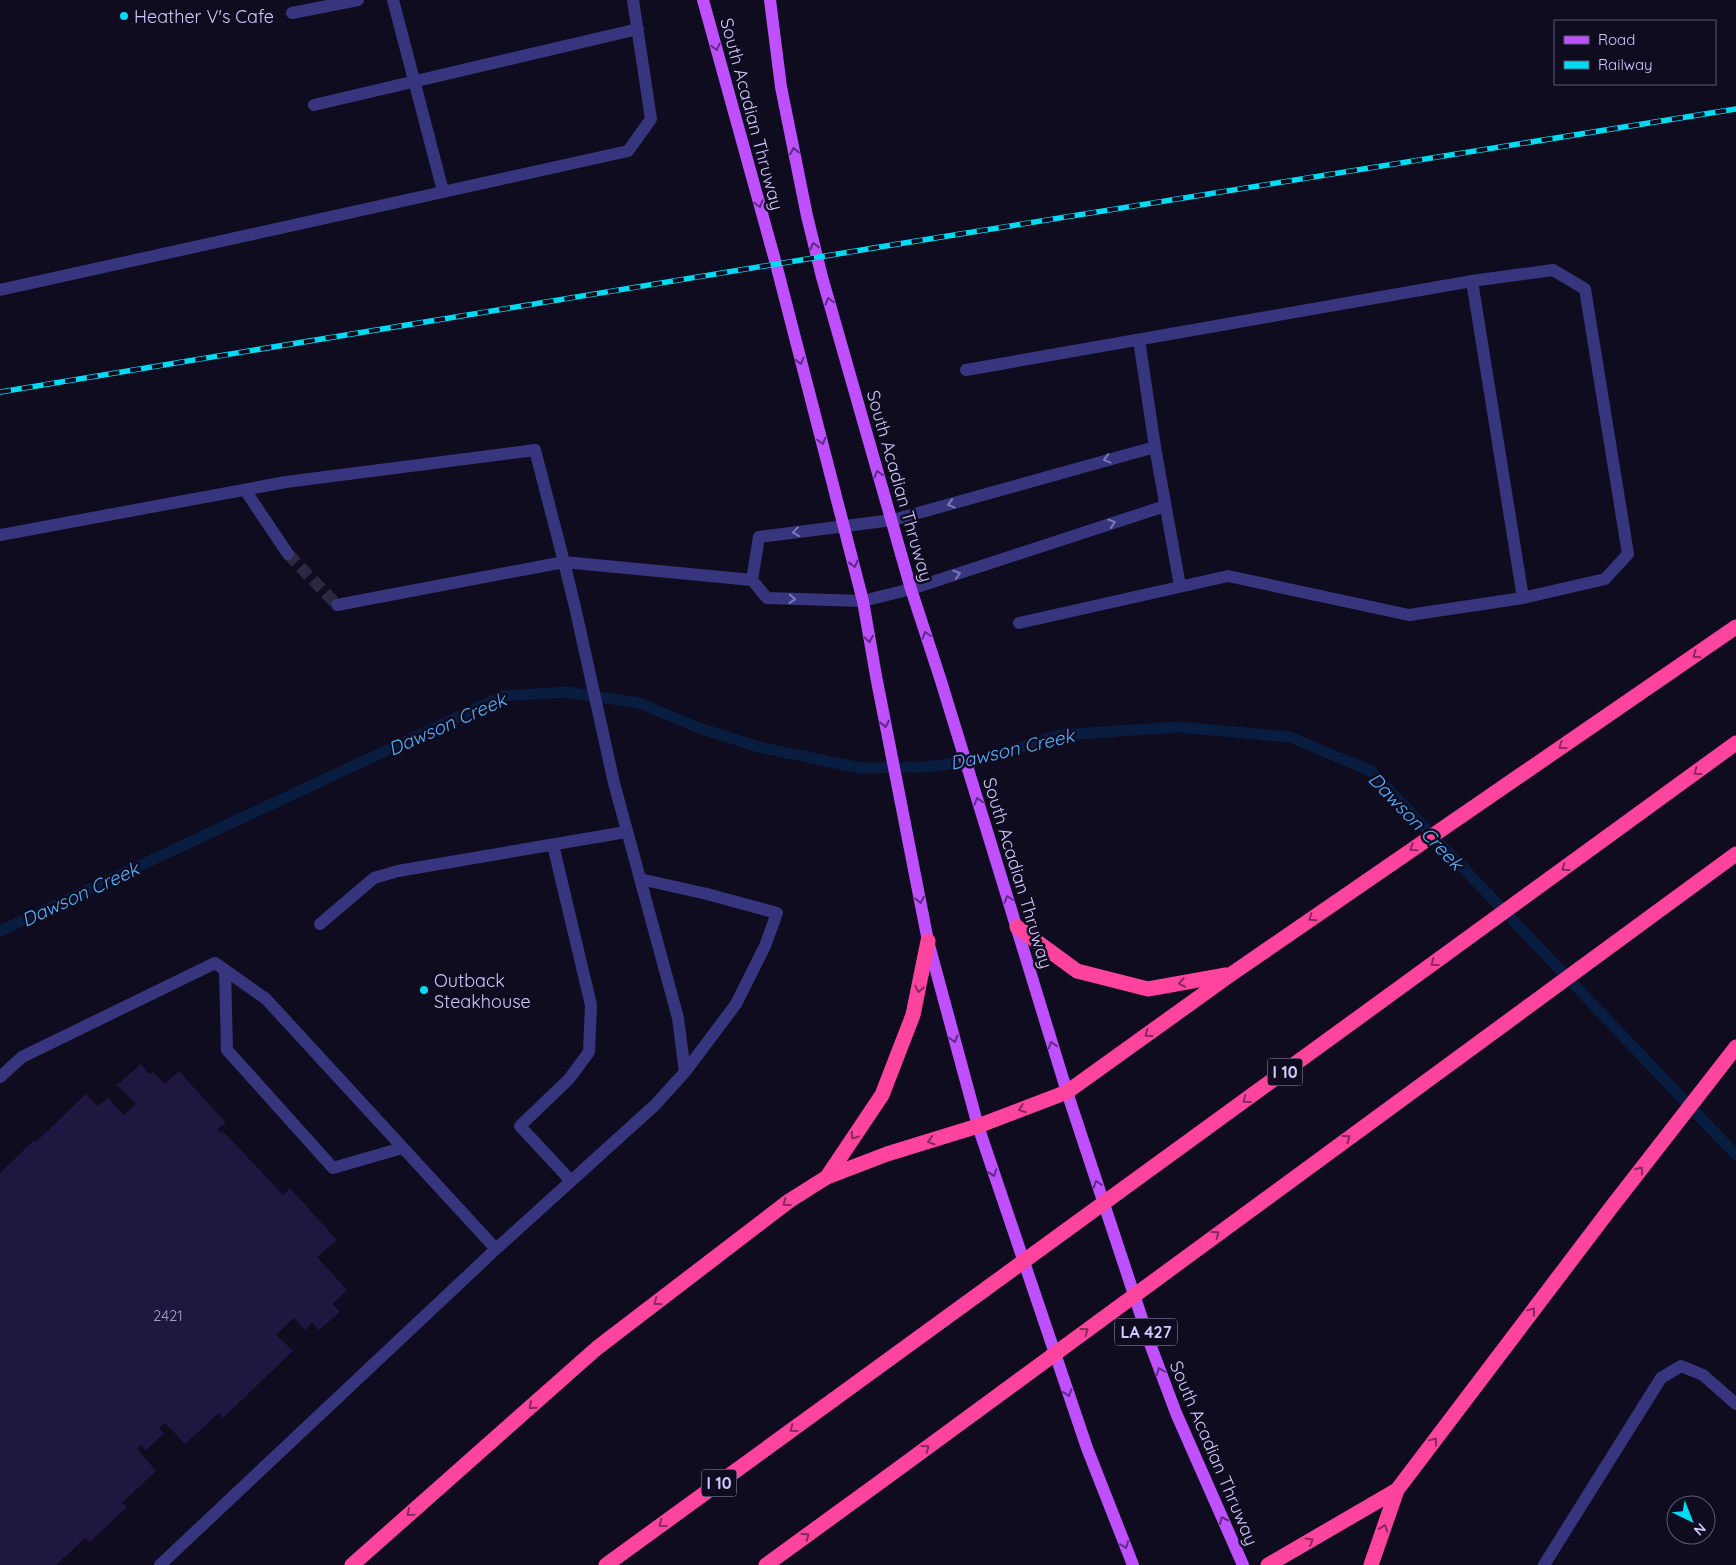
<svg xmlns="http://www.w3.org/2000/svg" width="1736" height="1565" font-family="Quicksand,sans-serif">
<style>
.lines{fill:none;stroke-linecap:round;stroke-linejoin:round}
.stream{stroke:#091d40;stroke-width:11}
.building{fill:#201740}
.minor-tunnel{stroke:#2c2841;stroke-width:12;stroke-dasharray:12 6;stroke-linecap:butt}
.minor{stroke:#38357f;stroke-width:12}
.major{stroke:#be50ff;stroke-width:12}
.highway{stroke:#ff449d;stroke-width:15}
.rail-casing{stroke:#00dbf4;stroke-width:5.5}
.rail{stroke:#0f0c1f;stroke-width:4;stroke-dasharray:11;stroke-linecap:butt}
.highway-bridge{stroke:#ff449d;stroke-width:15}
.oneway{stroke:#5e2b84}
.oneway2{stroke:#7c78b9}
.oneway3{stroke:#87285e}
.poi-dot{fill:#00dbf4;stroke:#0f0c1f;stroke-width:2}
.labels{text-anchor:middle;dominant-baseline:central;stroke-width:5;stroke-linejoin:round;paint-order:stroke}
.number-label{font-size:15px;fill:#a49ccf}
.shield{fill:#0f0c1f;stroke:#9690bc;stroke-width:1}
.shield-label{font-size:16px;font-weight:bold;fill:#d0c9ff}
.poi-label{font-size:18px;fill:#d0c9ff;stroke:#0f0c1f;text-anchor:start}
.street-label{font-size:18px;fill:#d0c9ff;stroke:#0f0c1f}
.water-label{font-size:19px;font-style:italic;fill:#57b1ff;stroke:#0f0c1f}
</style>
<rect width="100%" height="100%" fill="#0f0c1f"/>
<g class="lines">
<path class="stream" d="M0,931L503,696L566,692L639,703L699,728L762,748L861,768L926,767L980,760L1059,735L1178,727L1290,737L1371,771L1736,1155"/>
</g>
<path class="building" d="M141,1064L149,1074L153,1072L165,1084L179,1071L226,1123L217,1129L221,1133L223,1131L283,1195L290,1188L337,1240L317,1257L347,1290L332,1304L340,1312L319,1330L312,1322L305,1330L294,1318L276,1335L293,1351L223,1418L219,1413L185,1444L165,1423L159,1428L164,1433L146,1450L141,1445L137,1449L156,1471L122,1503L127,1507L90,1542L85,1538L56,1565H0V1173L34,1140L36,1142L86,1094L97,1106L108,1098L124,1115L136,1104L117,1085Z"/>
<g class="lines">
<path class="minor-tunnel" d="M288,554L337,605"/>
<path class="minor" d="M393,0L443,191
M292,13L358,0
M314,105L638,29
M1472,281L1523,598
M0,290L628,151L651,119L633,0
M1139,340L1155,447L1180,586
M966,370L1472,281L1553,270L1585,289L1628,554L1605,579L1523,598L1409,615L1228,576L1019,623
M245,490L288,554
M0,535L286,482L535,450L564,562L752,580L767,598L863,601L911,589L1165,506
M752,580L759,537L893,520L1155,447
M553,845L591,1005L589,1052L569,1079L520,1126L571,1181
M640,879L707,894L777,913L765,946L736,1004L685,1072
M320,924L374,878L398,871L626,832
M225,970L227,1050L333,1168L402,1148
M0,1077L22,1057L215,963L266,999L496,1249
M160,1565L496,1249L655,1105L685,1072L678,1018L614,783L575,607L564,562L337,605
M1544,1565L1661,1378L1681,1366L1703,1375L1736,1404"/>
<path class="major" d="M703,0L776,264L863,601L876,676L928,941L978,1126L1087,1448L1133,1565
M770,0L781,87L807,216L822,277L911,589L941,681L1067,1092L1152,1349L1176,1413L1243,1565"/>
<path class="highway" d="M1017,927L1077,971L1148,989L1226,975
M827,1177L882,1095L913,1015L928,941
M352,1565L597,1348L789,1201L827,1177L887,1154L978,1126L1067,1092L1230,975L1736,627
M606,1565L833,1400
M766,1565L887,1477
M1268,1565L1397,1490L1610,1209L1736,1047
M1371,1565L1397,1490"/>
<defs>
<path id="rail" d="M0,392L898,244L1736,109"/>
</defs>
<use href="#rail" class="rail-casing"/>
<use href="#rail" class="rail"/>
<path class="highway-bridge" d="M833,1400L1736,743
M887,1477L1736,854"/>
</g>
<defs><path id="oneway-chevron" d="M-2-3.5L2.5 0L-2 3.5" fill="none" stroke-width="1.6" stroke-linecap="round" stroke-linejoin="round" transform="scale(1.25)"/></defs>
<g class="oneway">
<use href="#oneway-chevron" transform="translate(716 47) rotate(75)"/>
<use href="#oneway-chevron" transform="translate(794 151) rotate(-101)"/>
<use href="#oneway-chevron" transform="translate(759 204) rotate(74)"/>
<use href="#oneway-chevron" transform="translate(814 246) rotate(-104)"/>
<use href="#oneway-chevron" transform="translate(829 301) rotate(-106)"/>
<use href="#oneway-chevron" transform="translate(800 361) rotate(76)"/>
<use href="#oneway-chevron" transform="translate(822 441) rotate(75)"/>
<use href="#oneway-chevron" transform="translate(878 474) rotate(-107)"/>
<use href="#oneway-chevron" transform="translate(854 564) rotate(76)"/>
<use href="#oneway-chevron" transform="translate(926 635) rotate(-108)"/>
<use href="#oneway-chevron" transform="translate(869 639) rotate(80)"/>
<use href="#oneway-chevron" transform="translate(885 724) rotate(79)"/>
<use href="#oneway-chevron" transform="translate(978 801) rotate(-107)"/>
<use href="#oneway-chevron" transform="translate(1008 899) rotate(-108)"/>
<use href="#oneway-chevron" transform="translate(920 900) rotate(79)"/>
<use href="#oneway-chevron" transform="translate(954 1039) rotate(75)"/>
<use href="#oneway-chevron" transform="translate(1052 1045) rotate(-107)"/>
<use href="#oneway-chevron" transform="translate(993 1173) rotate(71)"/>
<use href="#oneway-chevron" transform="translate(1097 1184) rotate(-108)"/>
<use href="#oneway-chevron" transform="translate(1160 1371) rotate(-111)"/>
<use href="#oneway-chevron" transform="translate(1068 1393) rotate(71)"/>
<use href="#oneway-chevron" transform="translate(1223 1520) rotate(-114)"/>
<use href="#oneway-chevron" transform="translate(1125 1545) rotate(69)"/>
</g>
<g class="oneway2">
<use href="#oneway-chevron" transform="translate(1107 459) rotate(165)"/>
<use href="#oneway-chevron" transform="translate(951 504) rotate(164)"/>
<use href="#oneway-chevron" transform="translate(1112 523) rotate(-18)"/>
<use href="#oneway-chevron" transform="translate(796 532) rotate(173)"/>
<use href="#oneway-chevron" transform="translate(957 574) rotate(-18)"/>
<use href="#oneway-chevron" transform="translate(792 599) rotate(2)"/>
</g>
<g class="oneway3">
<use href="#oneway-chevron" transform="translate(1696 655) rotate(146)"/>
<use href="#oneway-chevron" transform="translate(1562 746) rotate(146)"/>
<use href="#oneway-chevron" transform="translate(1697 772) rotate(144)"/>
<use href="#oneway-chevron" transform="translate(1413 848) rotate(146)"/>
<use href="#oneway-chevron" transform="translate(1565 868) rotate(144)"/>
<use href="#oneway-chevron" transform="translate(1312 918) rotate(145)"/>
<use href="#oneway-chevron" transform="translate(1434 963) rotate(144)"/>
<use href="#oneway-chevron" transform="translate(1182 983) rotate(170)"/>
<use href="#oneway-chevron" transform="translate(919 989) rotate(101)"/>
<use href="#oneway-chevron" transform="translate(1148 1034) rotate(144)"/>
<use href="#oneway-chevron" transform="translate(1246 1100) rotate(144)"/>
<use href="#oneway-chevron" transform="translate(1022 1109) rotate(159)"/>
<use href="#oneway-chevron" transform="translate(854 1136) rotate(124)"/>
<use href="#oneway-chevron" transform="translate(1347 1138) rotate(-36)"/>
<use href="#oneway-chevron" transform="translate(931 1141) rotate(163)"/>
<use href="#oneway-chevron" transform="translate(1640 1170) rotate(-52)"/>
<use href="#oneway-chevron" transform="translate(786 1203) rotate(144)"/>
<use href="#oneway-chevron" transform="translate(1216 1234) rotate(-36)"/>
<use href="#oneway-chevron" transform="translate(657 1302) rotate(143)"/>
<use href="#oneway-chevron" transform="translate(1532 1311) rotate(-53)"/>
<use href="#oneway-chevron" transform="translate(1085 1331) rotate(-36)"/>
<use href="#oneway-chevron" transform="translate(532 1406) rotate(139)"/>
<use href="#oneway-chevron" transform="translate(793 1429) rotate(144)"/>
<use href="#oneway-chevron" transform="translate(1434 1441) rotate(-53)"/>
<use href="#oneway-chevron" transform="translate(926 1448) rotate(-36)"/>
<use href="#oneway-chevron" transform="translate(410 1513) rotate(139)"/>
<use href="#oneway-chevron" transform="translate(662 1524) rotate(144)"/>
<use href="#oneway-chevron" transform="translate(1384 1528) rotate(-71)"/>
<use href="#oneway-chevron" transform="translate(806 1536) rotate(-36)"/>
<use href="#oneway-chevron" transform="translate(1310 1541) rotate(-30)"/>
</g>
<g class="poi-dot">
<circle cx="124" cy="16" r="5"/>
<circle cx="424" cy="990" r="5"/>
</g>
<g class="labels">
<g class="number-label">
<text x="168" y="1315">2421</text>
</g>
<g class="shield">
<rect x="1267.5" y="1058.5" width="35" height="27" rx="4"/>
<rect x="1115" y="1318.5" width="62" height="27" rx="4"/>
<rect x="701.5" y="1469.5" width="35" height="27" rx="4"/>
</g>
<g class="shield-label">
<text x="1285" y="1072">I 10</text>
<text x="1146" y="1332">LA 427</text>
<text x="719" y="1483">I 10</text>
</g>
<g class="poi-label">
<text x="134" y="16">Heather V's Cafe</text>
<text x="434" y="980">Outback<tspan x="434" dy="21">Steakhouse</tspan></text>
</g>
<g class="street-label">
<text transform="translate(752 114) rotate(75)">South Acadian Thruway</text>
<text transform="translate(900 486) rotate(74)">South Acadian Thruway</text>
<text transform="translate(1018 873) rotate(73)">South Acadian Thruway</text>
<text transform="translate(1214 1453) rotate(67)">South Acadian Thruway</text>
</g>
<g class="water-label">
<text transform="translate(447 724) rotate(-24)">Dawson Creek</text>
<text transform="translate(1012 749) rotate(-13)">Dawson Creek</text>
<text transform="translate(1416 821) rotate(46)">Dawson Creek</text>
<text transform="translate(80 894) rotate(-25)">Dawson Creek</text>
</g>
</g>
<rect x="1554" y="20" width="162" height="65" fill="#0f0c1f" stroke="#5c5879"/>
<rect x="1564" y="36" width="25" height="8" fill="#be50ff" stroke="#5c5879"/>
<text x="1598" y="45" font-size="15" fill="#d0c9ff">Road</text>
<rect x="1564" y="61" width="25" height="8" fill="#00dbf4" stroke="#5c5879"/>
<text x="1598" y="70" font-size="15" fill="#d0c9ff">Railway</text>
<g transform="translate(1691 1520) rotate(137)"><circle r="24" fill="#0f0c1f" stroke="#5c5879"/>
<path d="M0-4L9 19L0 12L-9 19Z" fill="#00dbf4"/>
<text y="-8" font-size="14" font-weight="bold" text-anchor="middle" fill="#d0c9ff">N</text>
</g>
</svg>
